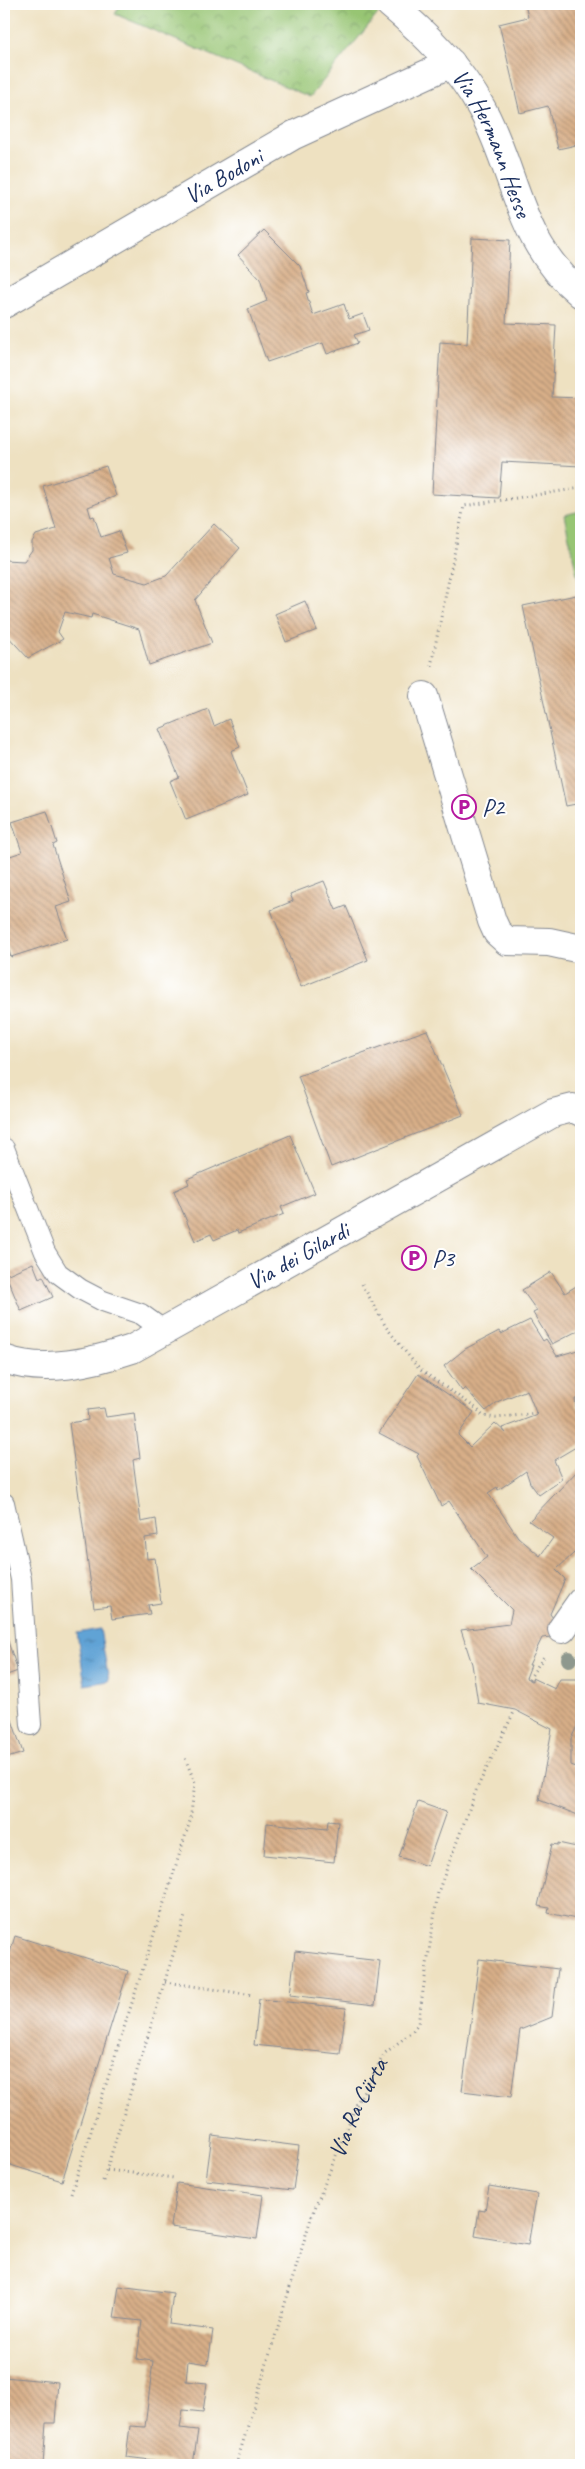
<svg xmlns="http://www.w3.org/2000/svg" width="585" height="2469" font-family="Caveat,sans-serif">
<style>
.grass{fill:#97c573;stroke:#597a68}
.park{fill:url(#park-crowns);stroke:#597a68}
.water{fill:url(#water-ripples);stroke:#3e699a}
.building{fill:url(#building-back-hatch)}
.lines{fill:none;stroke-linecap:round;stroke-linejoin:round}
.lane-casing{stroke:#848890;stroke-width:22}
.street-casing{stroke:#848890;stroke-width:30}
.path{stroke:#848890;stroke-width:3;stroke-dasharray:1 4;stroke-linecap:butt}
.lane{stroke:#fff;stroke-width:20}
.street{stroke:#fff;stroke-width:28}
.tree{fill:#8e988e}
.labels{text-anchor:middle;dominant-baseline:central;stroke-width:4;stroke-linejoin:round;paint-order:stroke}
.street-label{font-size:24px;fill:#1b2f5e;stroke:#fff}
.poi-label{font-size:24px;fill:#1b2f5e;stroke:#fff;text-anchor:start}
</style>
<defs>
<pattern id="park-crowns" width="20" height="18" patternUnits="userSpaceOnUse" patternTransform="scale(1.25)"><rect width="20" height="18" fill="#97c573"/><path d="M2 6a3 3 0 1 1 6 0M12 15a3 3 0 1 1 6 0" fill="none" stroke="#7aa062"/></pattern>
<pattern id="water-ripples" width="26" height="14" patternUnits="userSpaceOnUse" patternTransform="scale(1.25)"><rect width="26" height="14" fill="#61a3d5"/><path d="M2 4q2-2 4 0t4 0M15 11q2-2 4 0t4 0" fill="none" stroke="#4f85b0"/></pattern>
<pattern id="building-back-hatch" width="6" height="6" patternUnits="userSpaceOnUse" patternTransform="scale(1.25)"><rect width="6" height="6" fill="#d8af88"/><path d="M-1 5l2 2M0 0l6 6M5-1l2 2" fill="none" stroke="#ae8f72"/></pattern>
</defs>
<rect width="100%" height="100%" fill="#fff"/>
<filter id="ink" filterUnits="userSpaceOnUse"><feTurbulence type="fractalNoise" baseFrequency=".02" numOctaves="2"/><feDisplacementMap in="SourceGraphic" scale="10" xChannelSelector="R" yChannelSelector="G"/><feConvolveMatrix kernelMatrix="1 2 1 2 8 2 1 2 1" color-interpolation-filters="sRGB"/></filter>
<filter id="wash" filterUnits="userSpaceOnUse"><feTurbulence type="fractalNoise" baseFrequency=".0096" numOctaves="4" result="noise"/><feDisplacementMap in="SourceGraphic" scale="20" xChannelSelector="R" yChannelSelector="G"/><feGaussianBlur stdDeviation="1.12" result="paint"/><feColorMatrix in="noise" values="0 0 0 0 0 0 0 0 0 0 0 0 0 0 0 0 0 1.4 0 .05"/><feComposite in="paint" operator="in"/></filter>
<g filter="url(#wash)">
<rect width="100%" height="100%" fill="#eee1c1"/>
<path class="grass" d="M581,511V592L564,515Z"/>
<path class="park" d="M121,4H386L310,97L115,14Z"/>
<path class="water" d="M100,1629L109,1681L85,1685L77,1633Z"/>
<g id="blocks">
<path class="building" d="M525,4H581V144L558,149L548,106L520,113L499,24L528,17Z
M264,230L300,266L309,292L306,293L313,315L344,304L349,319L363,314L369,330L354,335L358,343L327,354L323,343L267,362L248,309L267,301L260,279L238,255Z
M472,238L510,240L506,323L556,325L552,397L581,398V466L502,462L499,498L432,494L440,342L467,344Z
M106,466L116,496L88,507L91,517L94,516L101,537L119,531L127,553L109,558L114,574L147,583L166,576L214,524L240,548L195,600L212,643L149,665L139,629L92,614L91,618L65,612L58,632L63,639L28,658L4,632V560L24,561L32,550V542L36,535L56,529L43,486Z
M581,594V803L566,806L523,606Z
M305,601L317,630L286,642L275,614Z
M208,709L214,726L229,719L240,747L231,751L248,795L186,820L170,781L179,777L159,729Z
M47,811L57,843L53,845L71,902L56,907L67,939L11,957L4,936V858L22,852L12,822Z
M324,881L336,910L346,906L368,960L301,987L271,910L293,901L290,894Z
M427,1030L463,1115L331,1167L298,1076Z
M290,1135L315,1193L281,1207L284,1214L238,1233L237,1230L214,1240L211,1234L195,1241L174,1191L189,1184L187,1179Z
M33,1263L39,1278L43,1276L53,1297L21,1311L6,1275Z
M551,1272L565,1293L581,1283V1329L552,1344L533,1313L537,1311L522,1290Z
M530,1320L543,1341L546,1339L557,1356L581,1349V1399H575L576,1407L581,1411V1444L554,1460L562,1479L539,1495L530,1483L526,1471L498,1490L497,1487L488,1493L518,1537L540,1556L553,1538L529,1521L581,1467V1552L578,1557L574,1553L556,1570L565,1579L550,1614L556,1622L551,1637L542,1638L529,1665H531L526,1678L532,1681V1678L555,1689L560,1679H581V1717L571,1739V1765L581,1769V1807L578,1815L539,1800L552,1729L515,1710L478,1703L472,1664L461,1630L509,1624L512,1610L471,1569L487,1557L449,1501L441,1506L417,1456L419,1454L379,1433L418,1374L474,1412L458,1435L470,1447L495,1423L506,1433L502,1428L537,1415L527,1390L499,1401L486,1411L465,1388L462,1391L444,1366L465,1349L499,1331L501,1334Z
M104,1408L106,1417L134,1413L140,1458L133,1460L141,1522L156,1519L158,1536L145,1538L147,1559L155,1558L161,1603L148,1605L150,1614L112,1619L110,1606L94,1608L69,1423L88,1420L87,1410Z
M4,1630L18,1671L4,1676Z
M8,1708L23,1753L4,1759V1709Z
M418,1802L446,1812L427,1866L399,1857Z
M328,1821L338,1822L334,1862L264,1855L267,1823L327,1829Z
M558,1843L581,1848V1920L548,1913L549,1908L538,1906L552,1844L558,1845Z
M15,1936L128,1971L62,2181L4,2163V1972Z
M295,1951L380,1961L375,2005L290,1995Z
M479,1959L558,1969L552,2017L520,2030L511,2097L462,2091Z
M259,1999L346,2008L340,2054L254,2045Z
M212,2135L299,2146L293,2190L206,2180Z
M177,2183L263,2195L257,2239L171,2227Z
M489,2186L537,2194L528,2245L475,2236L479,2210L485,2211Z
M119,2286L173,2293L169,2324L213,2330L208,2364L188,2361L186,2381L207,2383L203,2412L183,2410L180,2428L198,2430L193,2465L126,2457L130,2426L145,2427L153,2361L137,2359L142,2321L114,2318Z
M4,2377L58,2382L55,2423H46L43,2465H4Z"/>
</g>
</g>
<g filter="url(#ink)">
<use href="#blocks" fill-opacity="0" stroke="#848890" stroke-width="1"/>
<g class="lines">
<defs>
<path id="lane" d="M4,1148L45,1252L58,1273L80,1289L103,1301L141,1314L166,1332
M4,1503L21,1579L31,1725"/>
<g id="street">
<path id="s2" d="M390,4C426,34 459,67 482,109C518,176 516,240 581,294"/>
<path id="s3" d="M4,304L294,135L451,63"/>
<path d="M424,696L492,921L497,932L507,941L549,942L581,949"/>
<path id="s4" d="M4,1359C44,1374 93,1362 132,1349L553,1113L573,1108L581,1112"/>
<path d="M562,1629L581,1602"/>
</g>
</defs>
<use href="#lane" class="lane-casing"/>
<use href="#street" class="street-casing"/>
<g class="path">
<path d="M431,666L464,506L581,488"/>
<path d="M362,1284L386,1327L419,1369L477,1409L483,1416L496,1418L537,1413"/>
<path d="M576,1407L581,1408"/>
<path d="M529,1679L545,1655"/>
<path d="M165,1982L253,1995"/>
<path d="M107,2170L174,2178"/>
<path d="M103,2181L185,1916"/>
<path d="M71,2194L190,1821L195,1783L185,1758"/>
<path id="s1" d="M236,2465L311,2218L357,2103L385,2053L412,2032L418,2024L438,1892L477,1788L515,1710"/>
</g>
<use href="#lane" class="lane"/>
<use href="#street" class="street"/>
</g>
<circle class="tree" cx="569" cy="1659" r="8"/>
</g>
<defs>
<symbol id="parking-ring" viewBox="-11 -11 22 22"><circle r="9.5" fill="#fff" stroke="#b5179e" stroke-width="1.5"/><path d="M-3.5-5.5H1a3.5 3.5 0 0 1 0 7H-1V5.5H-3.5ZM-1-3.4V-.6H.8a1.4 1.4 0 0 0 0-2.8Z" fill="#b5179e"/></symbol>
</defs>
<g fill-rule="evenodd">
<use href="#parking-ring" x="450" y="793" width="28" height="28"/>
<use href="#parking-ring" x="400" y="1244" width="28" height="28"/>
</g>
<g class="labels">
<g class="street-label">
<text stroke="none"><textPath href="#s2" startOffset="176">Via Hermann Hesse</textPath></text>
<text stroke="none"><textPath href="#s3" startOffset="254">Via Bodoni</textPath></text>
<text stroke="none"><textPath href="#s4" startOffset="321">Via dei Gilardi</textPath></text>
<text stroke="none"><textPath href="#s1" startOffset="378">Via Ra Cürta</textPath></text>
</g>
<g class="poi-label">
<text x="482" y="807">P2</text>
<text x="432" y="1258">P3</text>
</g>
</g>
<rect width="585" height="2469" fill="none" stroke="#fff" stroke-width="20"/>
</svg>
